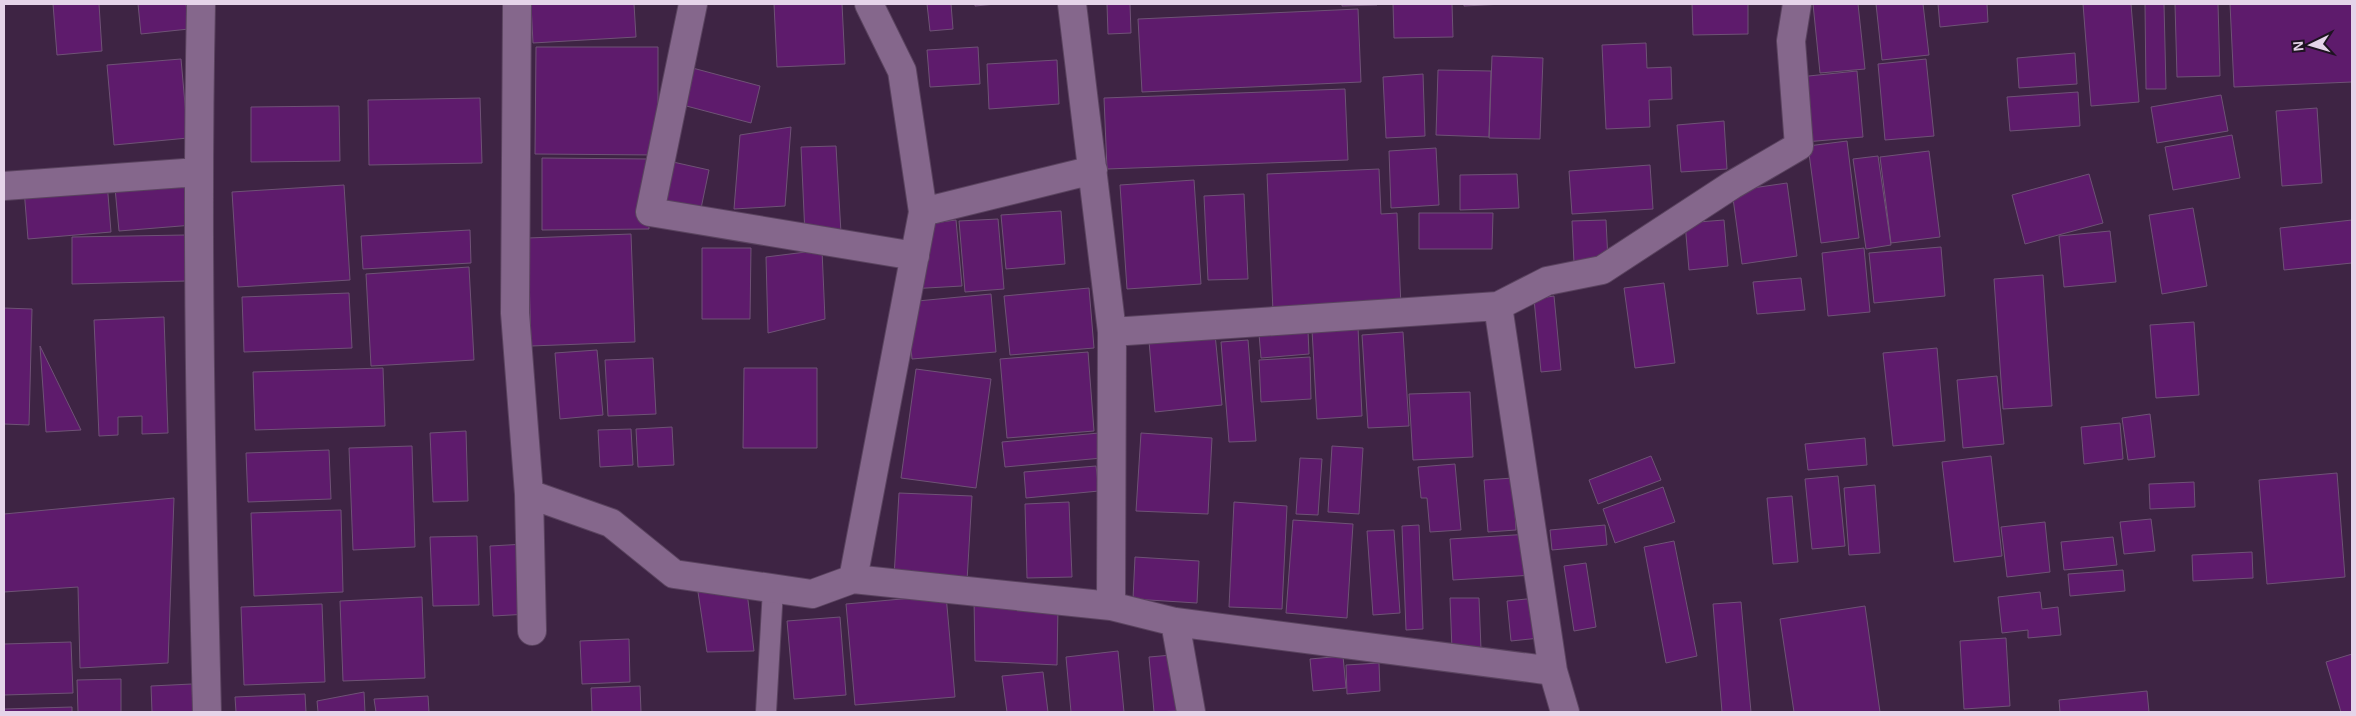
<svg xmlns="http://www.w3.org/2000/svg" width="2356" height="716" font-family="Helvetica,sans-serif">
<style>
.building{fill:#5e1b6c;stroke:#6f5276}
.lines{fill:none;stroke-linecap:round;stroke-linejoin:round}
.lane-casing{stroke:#5a435f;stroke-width:22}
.street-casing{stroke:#5a435f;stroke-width:30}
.lane{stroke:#85678c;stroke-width:20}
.street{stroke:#85678c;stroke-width:28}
</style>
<rect width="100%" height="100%" fill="#3e2444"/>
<path class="building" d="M53,4H99L102,51L57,55Z
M138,4H186L189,29L141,34Z
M531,4H634L636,37L533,43Z
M774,4H842L845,64L777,67Z
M927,4H951L953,29L930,31Z
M975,4H996L975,6Z
M1107,4H1130L1131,33L1108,34Z
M1342,4H1377V5L1342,6Z
M1393,4H1452L1453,37L1394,38Z
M1464,4H1504L1464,6Z
M1692,4H1748V34L1693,35Z
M1813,4H1858L1865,69L1820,73Z
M1876,4H1923L1929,55L1882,60Z
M1938,4H1987L1988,22L1940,27Z
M2083,4H2131L2139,102L2091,106Z
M2145,4H2164L2166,89H2146Z
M2175,4H2218L2220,76L2177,77Z
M2230,4H2352V82L2234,87Z
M1358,9L1361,82L1142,92L1138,19Z
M1646,43L1647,68L1671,67L1672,99L1649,100L1650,127L1606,129L1602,45Z
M536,47H658V155L535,154Z
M978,47L980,84L930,87L927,50Z
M2075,53L2077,84L2019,88L2017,58Z
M1492,56L1543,58L1540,139L1489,138Z
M181,59L188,138L114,145L107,65Z
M1926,59L1934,136L1885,140L1878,64Z
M1057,60L1059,104L989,109L987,64Z
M685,66L760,86L751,123L675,103Z
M1438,70L1491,71L1489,137L1436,135Z
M1857,71L1863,137L1805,142L1799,77Z
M1423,74L1425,136L1386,138L1383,77Z
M1345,89L1348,160L1107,169L1104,98Z
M2078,92L2080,126L2010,131L2007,97Z
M2221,95L2228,131L2157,143L2151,107Z
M480,98L482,163L369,165L368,100Z
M339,106L340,161L251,162V107Z
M2317,108L2322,183L2282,186L2276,111Z
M1724,121L1727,169L1681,172L1677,125Z
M791,127L785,206L734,209L740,135Z
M2232,135L2240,178L2173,190L2165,147Z
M1847,141L1859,238L1821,243L1808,146Z
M836,146L841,233L805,235L801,147Z
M1436,148L1439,205L1391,208L1389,151Z
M1929,151L1940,237L1891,243L1880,157Z
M1878,156L1891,245L1866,249L1853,159Z
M542,158L650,159L649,229L542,230Z
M664,160L709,170L699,218L654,208Z
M1650,165L1653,209L1572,214L1569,171Z
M1379,169L1381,214L1397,213L1401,307L1273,312L1267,174Z
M1517,174L1519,208L1460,210V175Z
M2089,174L2103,223L2025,244L2012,195Z
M1194,180L1201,284L1127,289L1120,185Z
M107,182L111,232L28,239L24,189Z
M190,182L193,225L119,231L115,188Z
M1787,183L1797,256L1742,264L1732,191Z
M344,185L350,280L238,287L232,192Z
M1244,194L1248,279L1208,280L1204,196Z
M2193,208L2207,286L2162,294L2149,215Z
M1061,211L1065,264L1006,269L1001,215Z
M1419,213H1493L1492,249H1419Z
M998,219L1004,289L965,292L959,221Z
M956,220L962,286L909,289L925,224Z
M1606,220L1608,261L1574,263L1572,221Z
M1724,220L1728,266L1689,270L1685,223Z
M2352,220V263L2284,270L2280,228Z
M470,230L471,263L363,269L361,236Z
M2110,231L2116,282L2064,287L2059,236Z
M631,234L635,342L531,346L528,238Z
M185,235L187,281L72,284V237Z
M1941,247L1945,296L1874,303L1869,253Z
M702,248H751L750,319H702Z
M1864,248L1870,312L1828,316L1822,253Z
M822,250L825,319L768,333L766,257Z
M469,267L474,360L371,366L366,274Z
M2043,275L2052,406L2003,409L1994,279Z
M1801,278L1805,310L1757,314L1753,282Z
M1664,283L1675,363L1635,368L1624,288Z
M1089,288L1094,348L1010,355L1004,296Z
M349,293L352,348L244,352L242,297Z
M991,294L996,352L912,359L907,302Z
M1554,296L1561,370L1541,372L1534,299Z
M4,308L32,309L29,425L4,424Z
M164,317L168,433L142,434V416L118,417V435L99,436L94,320Z
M2194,322L2199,395L2156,398L2150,325Z
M1358,327L1362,416L1317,419L1312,330Z
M1308,331L1309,354L1261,358L1259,334Z
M1403,332L1409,426L1368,428L1362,335Z
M1215,334L1222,405L1155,412L1149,341Z
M1248,340L1256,441L1229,442L1221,342Z
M40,346L81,430L46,432Z
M1937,348L1945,441L1893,446L1883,353Z
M597,350L603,415L560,419L555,353Z
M1088,352L1094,431L1007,438L1000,359Z
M1310,357L1311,399L1261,402L1259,360Z
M653,358L656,414L608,416L605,360Z
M383,368L385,426L255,430L253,372Z
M744,368H817V448H743Z
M916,369L991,379L976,488L901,478Z
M1997,376L2004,444L1963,448L1957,380Z
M1470,392L1473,457L1413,460L1409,394Z
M2150,414L2155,457L2128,460L2122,418Z
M2120,423L2123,459L2084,464L2081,427Z
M672,427L674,465L638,467L636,429Z
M631,429L633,465L600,467L598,430Z
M466,431L468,501L433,502L430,433Z
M1099,433L1102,458L1005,467L1002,442Z
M1141,433L1212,438L1208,514L1136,511Z
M1865,438L1867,465L1808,470L1805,444Z
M412,446L415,547L353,550L349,448Z
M1332,446L1363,448L1359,514L1328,512Z
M329,450L331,499L248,502L246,453Z
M1651,456L1661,480L1598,504L1589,480Z
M1991,456L2002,556L1954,562L1942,462Z
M1300,458L1322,459L1318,515L1296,514Z
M1455,464L1461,530L1430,532L1427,498H1421L1418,467Z
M1096,466L1099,491L1026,498L1024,472Z
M2337,473L2345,577L2267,584L2259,480Z
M1838,476L1845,546L1812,549L1805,479Z
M1513,478L1516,530L1488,532L1484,480Z
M2194,482L2195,507L2150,509L2149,484Z
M1875,485L1880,553L1849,555L1844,488Z
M1663,487L1675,522L1615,543L1603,509Z
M899,493L972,496L967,581L894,577Z
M1792,496L1798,562L1773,564L1767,498Z
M174,498L168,663L80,668L78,587L4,592V514Z
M1069,502L1072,577L1027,578L1025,504Z
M1234,502L1287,506L1282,609L1229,607Z
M341,510L343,592L254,596L251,513Z
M2151,519L2155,551L2124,554L2120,522Z
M1293,520L1353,524L1347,618L1286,613Z
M2045,522L2050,572L2007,577L2001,527Z
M1419,525L1423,629L1406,630L1402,526Z
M1605,525L1607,545L1552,550L1550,530Z
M1394,530L1400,613L1373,615L1367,531Z
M1530,534L1533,575L1453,580L1450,539Z
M477,536L479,605L433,606L430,537Z
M2113,537L2117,565L2064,570L2061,542Z
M1674,541L1697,656L1666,663L1644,547Z
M526,544L529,614L493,616L490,546Z
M2252,552L2253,578L2193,581L2192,555Z
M1135,557L1199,561L1197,603L1133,599Z
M1586,563L1596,627L1574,631L1564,566Z
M2123,570L2125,591L2070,596L2068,574Z
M698,592H747L754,651L707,652Z
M2040,592L2042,609L2058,607L2061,635L2028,638V630L2002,633L1998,597Z
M946,595L955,697L855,705L846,604Z
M422,597L425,678L343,681L340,601Z
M1450,598H1479L1481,649L1452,650Z
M1536,598L1540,638L1511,641L1507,601Z
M974,599L1058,607L1057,665L975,661Z
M1741,602L1751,712H1722L1713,604Z
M322,604L325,682L244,685L241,607Z
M1865,606L1880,712H1794L1780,619Z
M840,617L846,695L794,699L787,621Z
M2006,638L2010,706L1964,709L1960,641Z
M629,639L630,682L582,684L580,641Z
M71,642L73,693L4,695V644Z
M1118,651L1124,712H1071L1066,657Z
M2352,654V712H2341L2326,662Z
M1172,655L1177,711L1154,712L1149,657Z
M1343,656L1346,688L1313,691L1310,659Z
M1379,663L1380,691L1347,694L1346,665Z
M1043,672L1048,712H1007L1002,676Z
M121,679V712H78L77,680Z
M192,684L193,712H152L151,686Z
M640,686L641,712H592L591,688Z
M2147,691L2149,712H2060L2059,700Z
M364,692L365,712H318L317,701Z
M305,694L306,712H236L235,697Z
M428,696L429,712H376L374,699Z
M72,707V712H4V709Z"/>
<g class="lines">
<defs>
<path id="lane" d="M766,712L773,589"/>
<path id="street" d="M201,4C196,240 201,476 207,712
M517,4L515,313L529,494L532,631
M693,4L650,212L915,256
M1072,4L1112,332L1111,606L1175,622L1553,671
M4,186L198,172
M923,212L1093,170
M1498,306L1553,671L1565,712
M1112,332L1498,306L1547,281L1602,270L1732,185L1799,146L1791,41L1797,4
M529,494L611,523L674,574L812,594L853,579L1111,606
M853,579L923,212L902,71L869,4
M1175,622L1191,712"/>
</defs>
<use href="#lane" class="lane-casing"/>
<use href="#street" class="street-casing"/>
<use href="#lane" class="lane"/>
<use href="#street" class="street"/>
</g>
<rect width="2356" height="716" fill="none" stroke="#e5d4e9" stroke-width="10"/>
<g transform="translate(2311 45) rotate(265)" stroke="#1e1321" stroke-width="4" paint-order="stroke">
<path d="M0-4L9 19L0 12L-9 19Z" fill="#e5d4e9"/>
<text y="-8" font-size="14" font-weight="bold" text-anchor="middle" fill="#e5d4e9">N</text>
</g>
</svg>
